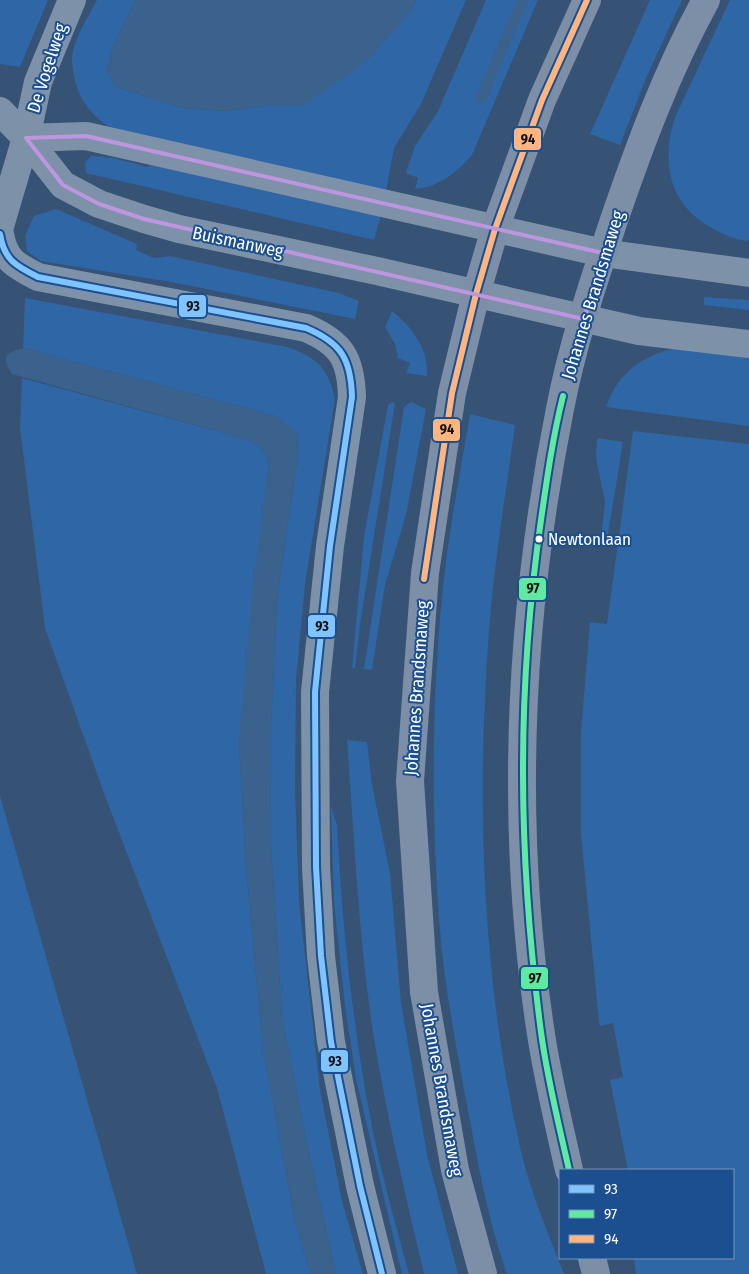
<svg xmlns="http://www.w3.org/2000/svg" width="749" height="1274" font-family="'Fira Sans Condensed',sans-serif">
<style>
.green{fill:#2f66a5}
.water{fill:#3b618d}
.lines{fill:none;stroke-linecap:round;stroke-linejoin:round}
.stream{stroke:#3b618d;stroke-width:11}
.minor{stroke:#7d92a8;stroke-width:28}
.major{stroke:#7d8ea7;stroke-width:28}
.bus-1-casing{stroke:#1b4f8f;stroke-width:10}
.bus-2-casing{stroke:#1b4f8f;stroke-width:10}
.bus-3-casing{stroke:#1b4f8f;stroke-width:10}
.bus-1{stroke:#80c4ff;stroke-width:6}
.bus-2{stroke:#60e9a3;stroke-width:6}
.bus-3{stroke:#ffb580;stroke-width:6}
.marked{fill:none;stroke:#bd96df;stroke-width:4;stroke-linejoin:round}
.bus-dot{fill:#fff;stroke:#1b4f8f;stroke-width:2}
.labels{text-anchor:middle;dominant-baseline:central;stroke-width:4;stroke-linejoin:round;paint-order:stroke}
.bus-label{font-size:17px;fill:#fff;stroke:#1b4f8f;text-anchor:start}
.street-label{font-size:18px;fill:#fff;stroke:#1b4f8f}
.line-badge{stroke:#1b4f8f;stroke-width:2}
.pale-badge-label{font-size:14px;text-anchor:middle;font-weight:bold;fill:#111}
</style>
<rect width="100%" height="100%" fill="#365274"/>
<path class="green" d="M0,0H48L20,67L0,64Z
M97,0H135L113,47L107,72L116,87L183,108L226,111L263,106L410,13L416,0H466L421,104L394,148L386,191L113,129C90,116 77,97 73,71C73,67 71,61 72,56C75,37 88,17 97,0Z
M486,0H538L472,155C456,173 439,187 415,189L418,178L406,173L415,146L438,111Z
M650,0H682L646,78L620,145L590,134Z
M730,0H749V241C735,240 722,234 710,227C668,203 661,161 675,117Z
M91,156L114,158L147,167L152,164L381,215L374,240L86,173L85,163Z
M56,209L137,244L136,250L154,258L170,256L339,293L359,301L355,319L171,282L41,261L27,251L25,236L34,216Z
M704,297L749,300V310L704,305Z
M25,298L288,347C318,359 328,367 335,399L305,584L296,680L295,789L299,902L320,1090L342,1201L363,1274H336L307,1145L282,1017L271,847L270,748L277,599L298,454L297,433L275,416L23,348Z
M392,311C412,327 429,349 427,376L406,373L410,363L398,358L395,344L385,327Z
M676,348L749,354V426L606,407C617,374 642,355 676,348Z
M22,378L235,436C252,442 263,444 269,463L239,742L246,866L263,1048L295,1222L311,1274H266L217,1088L105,796L45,628L20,428Z
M392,402L395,403L360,625L355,668H352L364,536L388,405Z
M411,402L426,409L406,515L385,585L372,670L364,669L404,407Z
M470,414L515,425C506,493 494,562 489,631C476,803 482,978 520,1147C530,1191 548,1233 564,1274H507C487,1218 477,1158 466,1100C455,1040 443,979 439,918C431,811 432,702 442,596C448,535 460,474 470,414Z
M633,431L749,444V1274H636L634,1258H733V1170H628L610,1080L623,1077L613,1023L600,1026L599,1023L581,834V732L590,622L607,624Z
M597,438L623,442L606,547L600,546L605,502L596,458Z
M347,740L367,742L372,785L390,873L401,1003L427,1154L458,1274H424C404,1189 384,1105 371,1019C358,927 354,833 347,740Z
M0,796L137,1274H0Z
M331,806L337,825C343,938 355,1053 380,1164C389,1201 399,1237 409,1274H402L356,1079L345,1006L334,902Z"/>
<path class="water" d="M135,0H416L410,13L366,62L302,106H263L226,111L183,108L116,87L107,72L113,47Z
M23,348L275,416L297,432L298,454L277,599L270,748L271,847L282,1017L307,1145L336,1274H311L295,1222L263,1048L246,866L239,742L252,595L269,463C263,444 252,442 235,436L12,374C1,357 5,353 23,348Z"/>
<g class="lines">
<path class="stream" d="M481,98L523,0"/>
<path class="minor" d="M0,111L26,138L63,185L99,204L144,219L179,229L377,271L639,331L749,344
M26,138L86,136L603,253L749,273
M0,226L26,138L38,82L72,0
M0,234C4,260 16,266 38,277L306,328C342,343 351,360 352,397L330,546L315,692L316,867L321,956L331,1042L360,1186L382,1274"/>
<path class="major" d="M569,1170C559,1125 548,1080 541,1034C509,826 519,615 560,409C572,346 593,283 613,223C639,147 667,71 706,0
M592,1258L596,1274
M483,1274L455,1170L424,992L410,781L425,573L452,393L476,294L495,229L542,100L587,0"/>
<defs>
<path id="bus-1" d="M0,234C4,260 16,266 38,277L306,328C342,343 351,360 352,397L330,546L315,692L316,867L321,956L331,1042L360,1186L382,1274"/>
<path id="bus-2" d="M563,396C553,436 547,478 541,520C516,693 518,858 541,1032C547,1078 559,1125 569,1170"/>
<path id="bus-3" d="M424,579L452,393L476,294L495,229L542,100L587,0"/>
</defs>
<use href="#bus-1" class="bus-1-casing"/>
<use href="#bus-2" class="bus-2-casing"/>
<use href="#bus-3" class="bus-3-casing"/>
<use href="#bus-1" class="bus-1"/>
<use href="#bus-2" class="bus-2"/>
<use href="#bus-3" class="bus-3"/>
</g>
<path class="marked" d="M86,136L603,253L584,319L144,219L99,204L63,185L26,138Z"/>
<circle class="bus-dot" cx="539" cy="539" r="4.5"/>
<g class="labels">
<g class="bus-label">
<text x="548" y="539">Newtonlaan</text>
</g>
<g class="street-label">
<text transform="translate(47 68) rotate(-72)">De Vogelweg</text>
<text transform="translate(238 242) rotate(12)">Buismanweg</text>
<text transform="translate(593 295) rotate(-73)">Johannes Brandsmaweg</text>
<text transform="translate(417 688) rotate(-86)">Johannes Brandsmaweg</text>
<text transform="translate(442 1090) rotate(80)">Johannes Brandsmaweg</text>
</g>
</g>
<g class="line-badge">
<rect x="513" y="127" width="29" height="24" rx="5" fill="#ffb580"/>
<rect x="178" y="294" width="29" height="24" rx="5" fill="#80c4ff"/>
<rect x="432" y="418" width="29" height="24" rx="5" fill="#ffb580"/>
<rect x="518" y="577" width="29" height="24" rx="5" fill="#60e9a3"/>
<rect x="307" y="614" width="29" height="24" rx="5" fill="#80c4ff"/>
<rect x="520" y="966" width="29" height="24" rx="5" fill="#60e9a3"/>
<rect x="320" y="1049" width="29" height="24" rx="5" fill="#80c4ff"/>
</g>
<g class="pale-badge-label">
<text x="528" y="144">94</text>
<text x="193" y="311">93</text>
<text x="447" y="434">94</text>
<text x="533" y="593">97</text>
<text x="322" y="631">93</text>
<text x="535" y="983">97</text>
<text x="335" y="1066">93</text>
</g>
<rect x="559" y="1169" width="175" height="90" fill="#1b4f8f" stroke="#7695bc"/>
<rect x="569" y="1185" width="25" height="8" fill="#80c4ff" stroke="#7695bc"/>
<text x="604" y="1194" font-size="15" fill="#ffffff">93</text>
<rect x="569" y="1210" width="25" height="8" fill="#60e9a3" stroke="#7695bc"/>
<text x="604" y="1219" font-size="15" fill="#ffffff">97</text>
<rect x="569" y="1235" width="25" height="8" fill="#ffb580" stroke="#7695bc"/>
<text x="604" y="1244" font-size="15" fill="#ffffff">94</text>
</svg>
